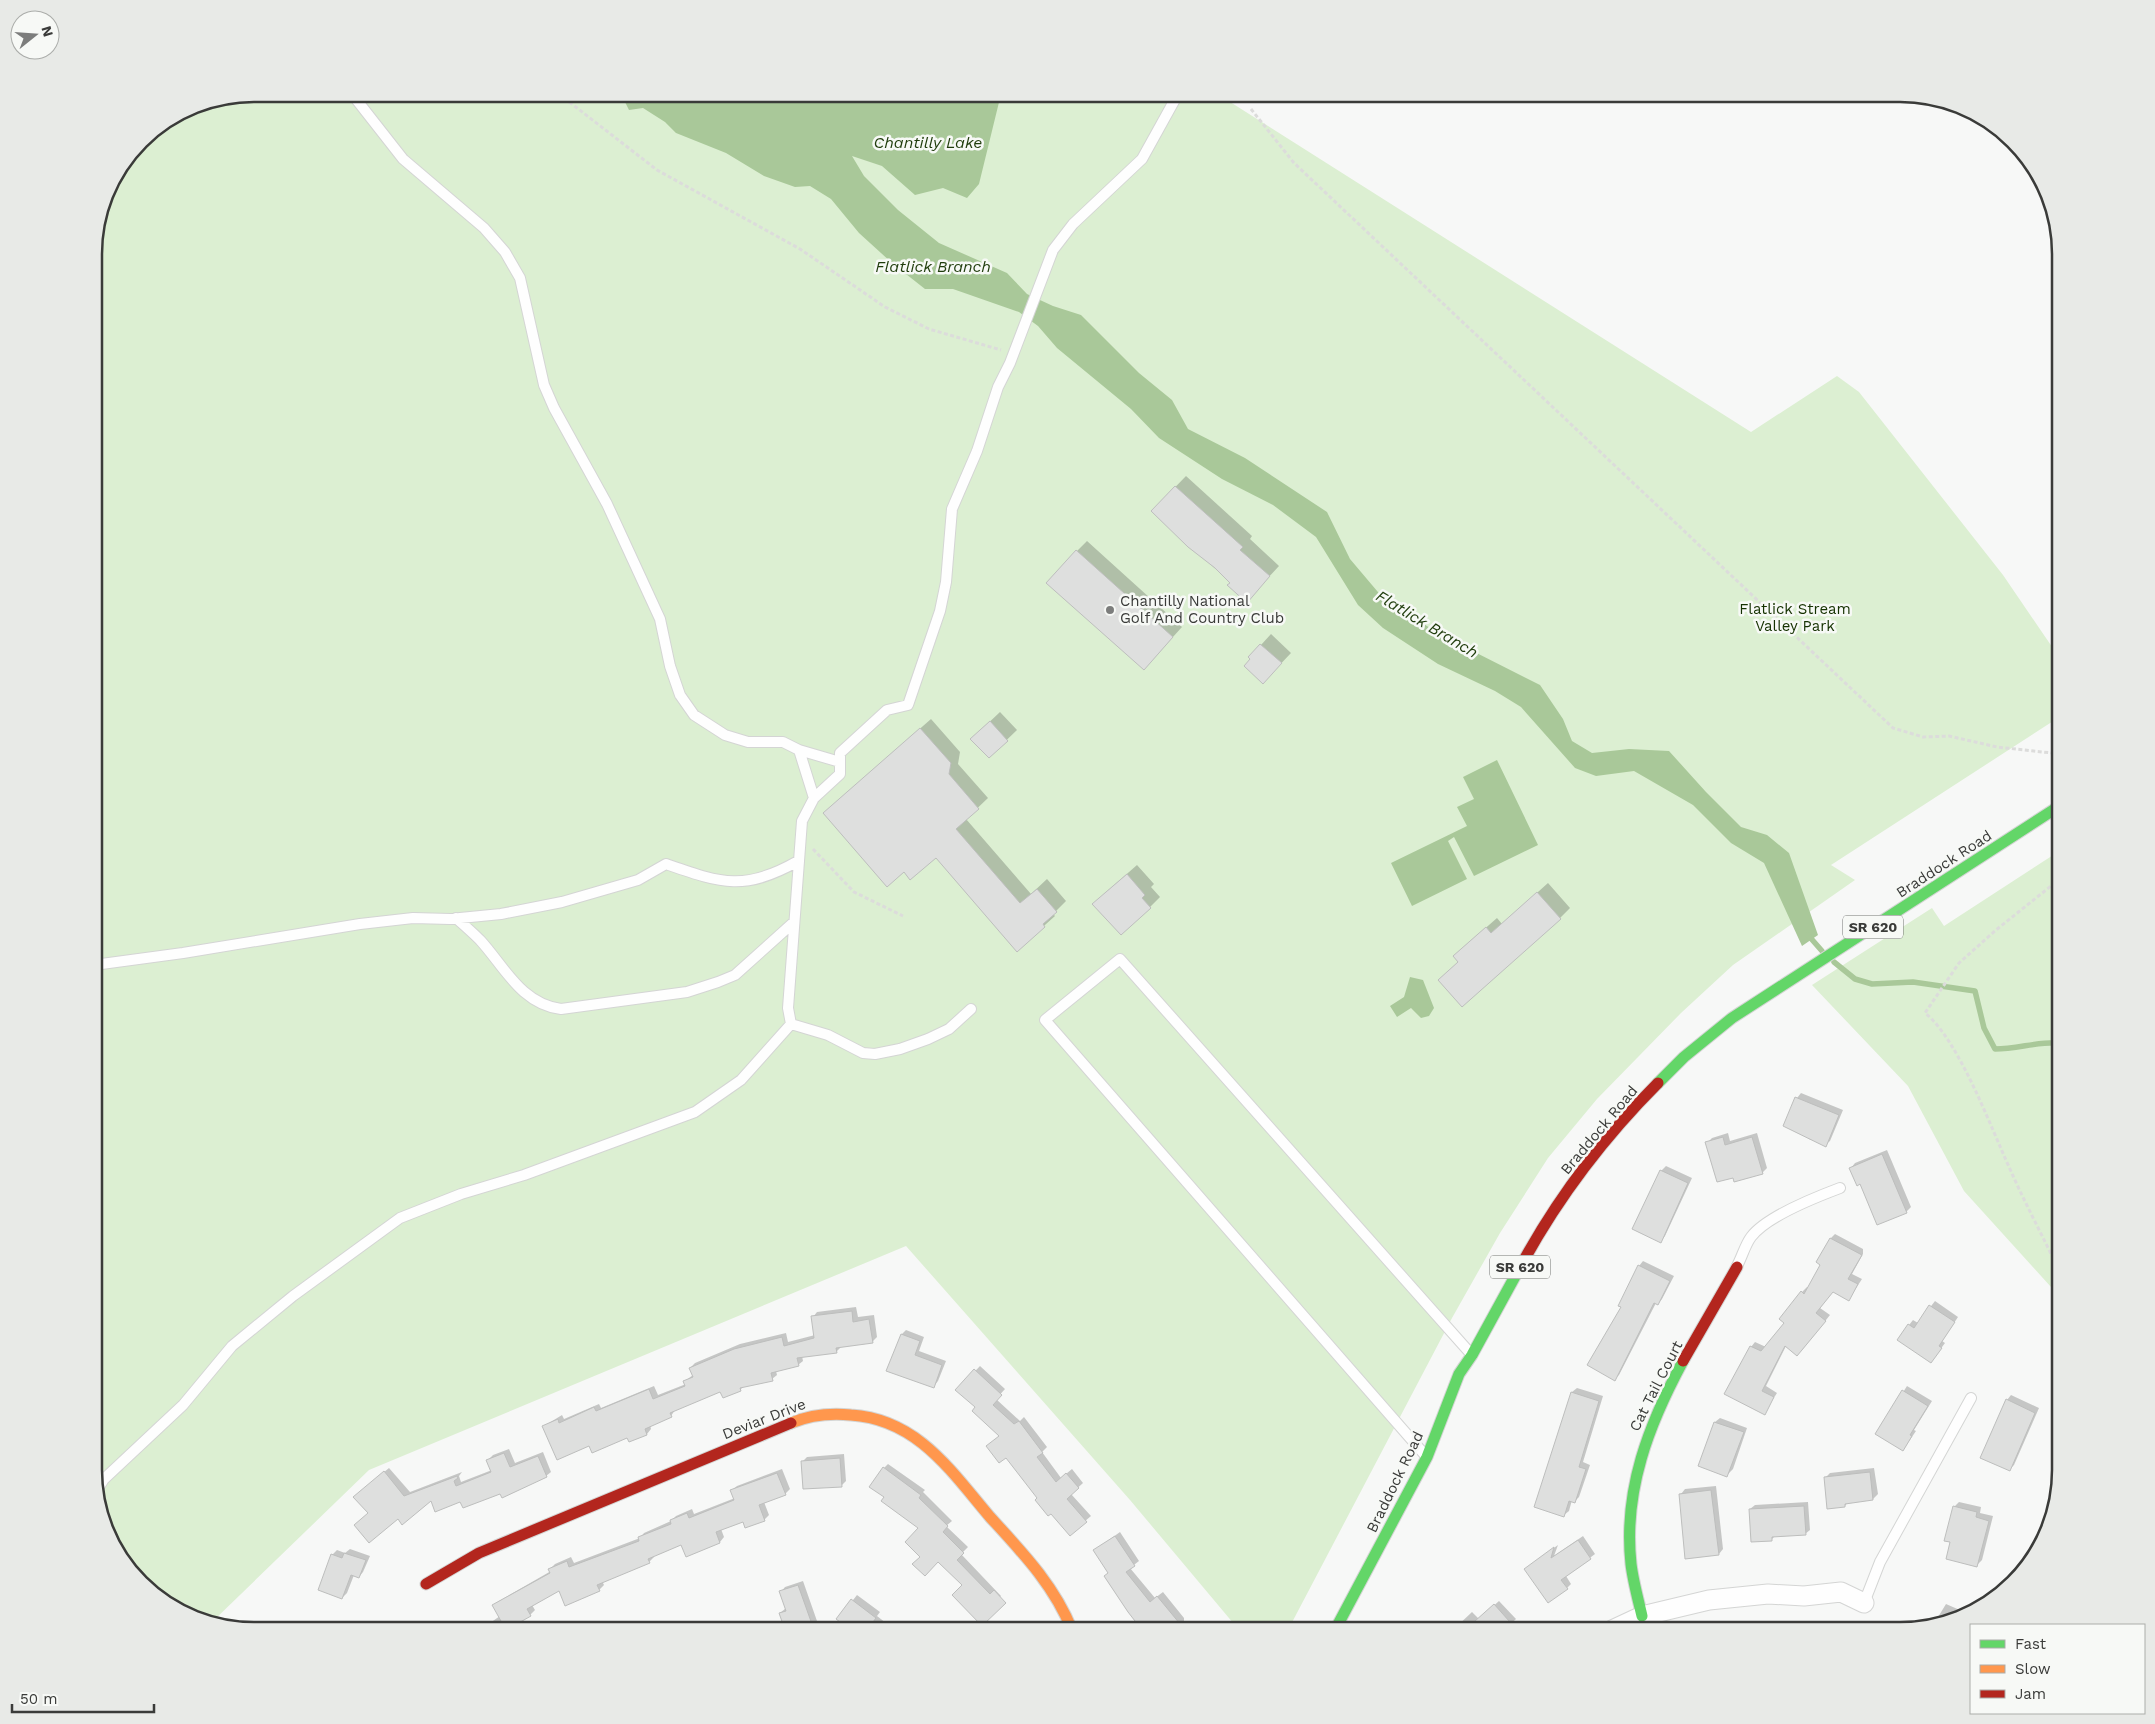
<svg xmlns="http://www.w3.org/2000/svg" width="2155" height="1724" font-family="'Work Sans',sans-serif">
<style>
.green{fill:#dcefd2}
.water{fill:#a9c899}
.shadow{fill:#0003}
.lines{fill:none;stroke-linecap:round;stroke-linejoin:round}
.stream{stroke:#a9c899;stroke-width:5.5}
.building{fill:#dedfde;stroke:#bdbebd}
.lane-casing{stroke:#d4d5d4;stroke-width:12}
.street-casing{stroke:#d4d5d4;stroke-width:21}
.fast-casing{stroke:#d4d5d4;stroke-width:13}
.slow-casing{stroke:#d4d5d4;stroke-width:13}
.jam-casing{stroke:#d4d5d4;stroke-width:13}
.path{stroke:#dcdcdb;stroke-width:3;stroke-dasharray:4 2.5;stroke-linecap:butt}
.lane{stroke:#fefefe;stroke-width:10}
.street{stroke:#fefefe;stroke-width:19}
.fast{stroke:#63d668;stroke-width:11}
.slow{stroke:#ff974d;stroke-width:11}
.jam{stroke:#b3261e;stroke-width:11}
.poi-dot{fill:#7c7d7c;stroke:#f7f9f6;stroke-width:2}
.labels{text-anchor:middle;dominant-baseline:central;stroke-width:5;stroke-linejoin:round;paint-order:stroke}
.shield{fill:#f7f9f6;stroke:#737472;stroke-width:1}
.shield-label{font-size:14px;font-weight:bold;fill:#3a3b39}
.poi-label{font-size:15px;fill:#3a3b39;stroke:#f7f9f6;text-anchor:start}
.park-label{font-size:15px;fill:#153201;stroke:#f7f9f6}
.street-label{font-size:15px;fill:#3a3b39;stroke:#f7f9f6}
.water-label{font-size:16px;font-style:italic;fill:#1f3c0b;stroke:#f7f9f6}
.rim{fill:none;stroke:#3a3b39;stroke-width:2.5}
</style>
<rect width="100%" height="100%" fill="#f7f8f7"/>
<path class="green" d="M254,94H1228L1227,100L1751,432L1837,376L1859,392L2003,575L2061,660V716L1831,865L1855,880L1733,965L1681,1013L1597,1099L1548,1158L1500,1233L1452,1318L1288,1630H1239L1130,1500L906,1246L369,1470L211,1623L202,1622L149,1591L110,1541L94,1480V244L110,183L148,134L193,106Z
M2061,850V1298L1964,1191L1908,1086L1812,985L1932,908L1944,926Z"/>
<path class="water" d="M621,94H1001L979,184L967,198L943,188L915,195L882,166L852,156L864,176L898,210L939,243L1007,273L1027,294L1053,306L1081,315L1139,373L1172,400L1188,429L1245,458L1327,512L1350,559L1383,598L1441,635L1540,685L1563,719L1572,741L1592,753L1629,749L1669,751L1706,792L1741,827L1767,835L1789,853L1818,935L1802,946L1764,863L1731,843L1693,805L1634,771L1596,776L1575,768L1521,707L1495,691L1438,664L1383,628L1358,605L1316,537L1273,505L1222,479L1159,438L1131,409L1057,348L1038,326L1019,312L953,289H925L892,263L859,233L831,199L810,186L795,187L764,176L726,153L676,133L665,122L643,108L629,110Z
M1497,760L1538,845L1474,876L1454,837L1448,841L1467,879L1412,906L1391,863L1467,826L1457,807L1474,799L1463,777Z
M1410,977L1423,980L1434,1008L1429,1016L1421,1018L1411,1008L1397,1017L1390,1006L1404,997Z"/>
<path class="shadow" d="M1186,476L1252,536L1250,539L1279,566L1256,591L1231,583L1152,511Z
M1087,541L1182,627L1153,659L1077,551Z
M1271,634L1291,653L1273,672L1250,657Z
M1000,712L1017,730L989,757L982,729Z
M931,719L960,752L958,764L988,798L966,819L1031,894L1047,879L1066,901L1053,914L1055,916L1017,950L936,856L904,871L824,813Z
M1137,865L1154,884L1151,887L1160,897L1150,907L1104,894Z
M1548,883L1570,908L1560,918L1460,961L1465,946L1497,918L1502,924Z
M1801,1093L1843,1110L1830,1141L1825,1145L1809,1139L1810,1136L1797,1098Z
M1728,1133L1730,1141L1757,1133L1767,1168L1762,1173L1733,1176L1707,1143L1712,1138Z
M1887,1150L1911,1207L1906,1212L1851,1168L1855,1163Z
M1666,1166L1692,1178L1665,1236L1661,1241V1171Z
M1835,1234L1863,1249V1254L1852,1274L1862,1279L1849,1299L1833,1291L1820,1308L1830,1315L1802,1350L1786,1346L1766,1386L1777,1393L1764,1413L1751,1347L1755,1342L1766,1347L1785,1323L1780,1319L1802,1292L1807,1287L1808,1289L1822,1264L1831,1238Z
M1643,1261L1674,1276L1662,1299L1658,1304L1656,1303L1619,1375L1614,1379L1623,1307L1639,1266Z
M1935,1301L1958,1317L1942,1341L1945,1343L1931,1362L1909,1325L1913,1320L1918,1323Z
M856,1307L858,1317L874,1315L877,1337L872,1342L841,1347L836,1352L802,1356L803,1361L798,1365L776,1371L777,1375L772,1379L744,1386L740,1390H721L675,1410L671,1416L650,1425L651,1429L647,1434L630,1440L628,1436L590,1445L544,1426L562,1415L564,1419L599,1404L601,1408L654,1386L658,1395L686,1384L685,1381L693,1375L690,1368L695,1363L740,1344L786,1333L788,1342L815,1335L813,1317L817,1312Z
M906,1330L924,1337L919,1351L946,1361L938,1381L934,1386L902,1334Z
M980,1366L1005,1389L996,1399L1020,1421L1024,1417L1047,1447L1042,1452L1061,1478L1072,1469L1083,1483L1071,1494L1091,1516L1070,1534L1039,1498L1000,1436L976,1407L957,1390Z
M1907,1386L1932,1401L1914,1430L1916,1431L1903,1450L1877,1433Z
M1577,1388L1603,1396L1583,1462L1590,1465L1579,1497L1575,1501L1572,1500L1569,1511L1564,1515L1572,1392Z
M2011,1395L2039,1408L2014,1465L2009,1470L2007,1400Z
M1720,1418L1747,1428L1733,1469L1728,1474L1715,1422Z
M509,1449L515,1463L543,1452L551,1472L546,1476L501,1493L461,1500L431,1499L398,1517L369,1513L360,1492L389,1468L410,1492L462,1472L459,1476L461,1482L492,1470L488,1460L493,1455Z
M844,1454L846,1481L842,1485L802,1462L807,1457Z
M888,1464L925,1490L923,1492L952,1521L946,1526L968,1547L961,1554L1001,1596L977,1619L964,1585L938,1561L922,1557L920,1527L886,1497L884,1468Z
M1874,1468L1878,1494L1873,1499L1848,1502L1845,1506L1825,1478L1830,1473Z
M782,1469L790,1489L785,1494L764,1502L769,1515L764,1520H743L721,1529L724,1537L720,1542L687,1555L682,1543L653,1555L654,1557L649,1562L602,1581L604,1585L599,1590L560,1589L532,1605L535,1610L530,1615L503,1630H480L500,1616L494,1605L499,1601L551,1571L550,1569L555,1564L571,1557L574,1563L640,1538L644,1533L671,1521L676,1516L692,1509L694,1514L735,1498L732,1490L737,1486Z
M1716,1486L1723,1549L1719,1554L1681,1494L1685,1489Z
M1808,1502L1810,1530L1805,1534L1775,1536L1771,1540L1750,1509L1755,1505Z
M1959,1502L1981,1507L1980,1513L1993,1516L1982,1560L1977,1565L1954,1507Z
M1120,1532L1139,1561L1130,1568L1155,1598L1163,1592L1184,1618V1623L1176,1630H1144L1129,1612L1109,1573L1095,1550Z
M1583,1536L1595,1554L1566,1576L1571,1584L1567,1588L1525,1569L1558,1545L1554,1556Z
M350,1549L370,1556L363,1572L359,1577L354,1575L347,1593L342,1598L332,1555L337,1550L345,1553Z
M803,1581L817,1621L812,1625L797,1630H787L780,1613L786,1608L781,1592L785,1587Z
M857,1595L880,1612L877,1616L886,1623L880,1630H854L838,1619Z
M1499,1601L1516,1619L1504,1630H1457L1455,1628L1472,1612L1479,1619Z
M1946,1604L1969,1614L1935,1622Z
M759,1624L762,1630H744Z
M1027,1624L1029,1630H1003L1004,1629Z
M372,1626L375,1630H367Z"/>
<g class="lines">
<path class="stream" d="M1808,935L1822,951
M1834,962L1855,979L1872,984L1913,982L1975,991L1984,1028L1995,1049C2018,1049 2039,1041 2061,1043"/>
</g>
<path class="building" d="M1175,486L1243,547L1240,550L1270,576L1247,603L1227,585L1230,583L1215,568L1188,547L1151,511Z
M1076,550L1173,637L1144,670L1046,583Z
M1260,644L1282,663L1263,684L1244,666L1250,659L1248,657Z
M990,721L1008,741L989,758L970,739Z
M920,728L951,763L949,774L979,809L956,829L1020,903L1037,889L1057,912L1043,924L1045,927L1017,952L936,858L910,880L904,872L887,887L823,813Z
M1127,874L1145,895L1142,898L1151,908L1121,935L1092,904Z
M1537,892L1561,919L1462,1007L1438,980L1458,962L1453,956L1486,927L1491,933Z
M1795,1097L1839,1115L1826,1147L1783,1126Z
M1723,1137L1725,1145L1752,1137L1763,1174L1734,1182L1733,1178L1717,1182L1705,1142Z
M1882,1154L1907,1213L1877,1225L1860,1184L1857,1186L1849,1168Z
M1660,1170L1688,1183L1661,1243L1632,1229Z
M1830,1238L1862,1255L1848,1279L1858,1284L1849,1301L1833,1292L1816,1313L1826,1321L1797,1356L1785,1346L1762,1391L1774,1397L1765,1415L1724,1394L1750,1346L1761,1351L1784,1323L1779,1319L1801,1291L1804,1294L1820,1265L1816,1262Z
M1638,1265L1670,1281L1658,1305L1654,1303L1615,1381L1587,1365L1621,1307L1618,1306Z
M1929,1305L1955,1322L1939,1346L1942,1348L1931,1363L1897,1340L1908,1324L1914,1328Z
M852,1311L853,1322L869,1319L873,1343L836,1348L837,1353L797,1358L799,1366L771,1373L773,1381L740,1388L741,1391L723,1398L720,1392L670,1413L672,1417L645,1429L647,1435L629,1442L627,1438L592,1453L589,1446L557,1460L542,1426L558,1419L559,1423L594,1407L596,1411L649,1389L653,1399L685,1386L683,1381L693,1377L689,1368L734,1349L782,1337L784,1346L814,1338L811,1316Z
M901,1334L920,1341L915,1355L942,1365L934,1388L886,1371Z
M974,1369L1002,1395L993,1405L1014,1424L1019,1421L1043,1453L1037,1457L1056,1482L1066,1473L1079,1488L1067,1499L1087,1522L1070,1536L1051,1514L1048,1516L1035,1500L1037,1498L1006,1458L999,1463L986,1446L999,1436L972,1411L975,1407L955,1390Z
M1902,1390L1928,1406L1910,1435L1912,1436L1903,1451L1875,1434Z
M1571,1392L1599,1401L1579,1467L1586,1469L1575,1503L1569,1501L1564,1517L1534,1507Z
M2006,1399L2035,1413L2010,1471L1980,1458Z
M1714,1422L1744,1432L1727,1477L1698,1466Z
M504,1453L510,1467L538,1456L547,1477L502,1498L500,1494L463,1508L460,1502L435,1512L431,1501L402,1525L398,1519L369,1543L354,1525L368,1513L353,1497L384,1471L404,1496L457,1476L458,1478L454,1481L456,1486L491,1472L486,1460Z
M840,1458L842,1487L803,1489L801,1461Z
M883,1467L921,1495L919,1498L948,1526L943,1532L964,1553L957,1560L990,1594L994,1590L1006,1603L982,1626L952,1595L962,1585L938,1562L925,1576L912,1564L920,1557L905,1542L918,1528L881,1501L884,1497L869,1487Z
M1870,1472L1873,1500L1845,1504V1507L1827,1509L1824,1477Z
M777,1473L786,1495L759,1505L765,1521L745,1528L743,1522L716,1532L720,1543L686,1557L681,1545L648,1559L650,1563L597,1585L600,1591L565,1606L559,1591L527,1609L531,1616L506,1630L492,1605L550,1573L548,1569L567,1561L569,1567L639,1541L638,1537L671,1524L670,1520L687,1513L689,1518L734,1500L730,1490Z
M1711,1490L1719,1555L1685,1559L1679,1494Z
M1804,1506L1806,1535L1772,1537V1541L1751,1542L1749,1509Z
M1953,1506L1977,1512L1976,1517L1989,1521L1977,1567L1946,1559L1950,1542L1944,1541Z
M1115,1536L1135,1566L1126,1572L1150,1602L1157,1596L1185,1630H1142L1128,1612L1104,1576L1108,1573L1093,1550Z
M1578,1540L1591,1559L1561,1580L1568,1589L1548,1603L1524,1569L1554,1547L1551,1558Z
M344,1553L366,1560L359,1578L351,1575L342,1599L318,1590L331,1554L342,1558Z
M798,1585L813,1627L803,1630H785L779,1613L786,1611L779,1591Z
M851,1599L876,1618L873,1622L884,1630H851L836,1619Z
M1494,1604L1517,1630H1465Z"/>
<g class="lines">
<defs>
<path id="lane" d="M352,94L403,159L484,228L505,252L520,278L544,385L554,408L607,504L660,619L670,666L680,695L694,715L725,735L748,742H783L799,750
M814,798L799,750L840,762
M456,918C464,925 472,932 480,940C504,966 521,1004 561,1009L687,992L718,982L735,975L794,922
M94,965L183,953L360,924L413,918L450,919L501,914L562,902L638,880L666,864C721,883 744,892 798,861
M971,1009L949,1029L928,1039L900,1049L875,1054L863,1053L828,1035L791,1024L788,1008L802,821L814,798L840,774V753L887,710L908,705L940,611L946,582L952,509L977,451L998,387L1010,363L1053,250L1073,224L1142,159L1178,94
M1737,1266C1742,1257 1745,1245 1751,1237C1766,1217 1816,1197 1840,1188
M1425,1455L1045,1020L1120,959L1471,1354
M97,1490L104,1479L183,1405L232,1346L293,1296L400,1218L461,1194L524,1175L695,1112L741,1080L791,1024
M1864,1603L1880,1562L1971,1398"/>
<path id="street" d="M1612,1630L1642,1616L1709,1600L1768,1594L1804,1596L1841,1592L1864,1603"/>
<path id="fast" d="M1658,1083L1684,1057L1732,1018L2061,805
M1642,1616C1638,1599 1633,1581 1631,1564C1623,1490 1649,1424 1683,1361
M1335,1630L1427,1457L1459,1374L1472,1355L1524,1260"/>
<path id="slow" d="M791,1423C810,1415 831,1413 851,1415C917,1419 951,1471 990,1517C1022,1552 1054,1585 1072,1630"/>
<path id="jam" d="M1524,1260C1560,1195 1605,1136 1658,1083
M1683,1361L1737,1267
M426,1584L479,1553L791,1423"/>
</defs>
<use href="#lane" class="lane-casing"/>
<use href="#street" class="street-casing"/>
<use href="#fast" class="fast-casing"/>
<use href="#slow" class="slow-casing"/>
<use href="#jam" class="jam-casing"/>
<path class="path" d="M559,94L657,170L800,249L885,307L929,329L1001,350
M1251,109L1294,163L1893,728L1923,737L1949,736L1997,747L2061,754
M813,849L854,892L903,916
M2061,1270L2053,1258C2039,1229 2023,1199 2010,1169C1991,1128 1959,1040 1925,1013L1959,963L1996,930L2061,878"/>
<use href="#lane" class="lane"/>
<use href="#street" class="street"/>
<use href="#fast" class="fast"/>
<use href="#slow" class="slow"/>
<use href="#jam" class="jam"/>
</g>
<circle class="poi-dot" cx="1110" cy="610" r="5"/>
<g class="labels">
<g class="shield">
<rect x="1843" y="915.5" width="60" height="23" rx="4"/>
<rect x="1490" y="1255.5" width="60" height="23" rx="4"/>
</g>
<g class="shield-label">
<text x="1873" y="927">SR 620</text>
<text x="1520" y="1267">SR 620</text>
</g>
<g class="poi-label">
<text x="1120" y="601">Chantilly National<tspan x="1120" dy="17">Golf And Country Club</tspan></text>
</g>
<g class="park-label">
<text x="1795" y="609">Flatlick Stream<tspan x="1795" dy="17">Valley Park</tspan></text>
</g>
<g class="street-label">
<text transform="translate(1944 864) rotate(-33)">Braddock Road</text>
<text transform="translate(1599 1130) rotate(-50)">Braddock Road</text>
<text transform="translate(1656 1386) rotate(-63)">Cat Tail Court</text>
<text transform="translate(764 1419) rotate(-21)">Deviar Drive</text>
<text transform="translate(1395 1482) rotate(-64)">Braddock Road</text>
</g>
<g class="water-label">
<text x="928" y="142">Chantilly Lake</text>
<text x="933" y="266">Flatlick Branch</text>
<text transform="translate(1427 624) rotate(31)">Flatlick Branch</text>
</g>
</g>
<path d="M0 0H2155V1724H0ZM254 102H1900A152 152 0 0 1 2052 254V1470A152 152 0 0 1 1900 1622H254A152 152 0 0 1 102 1470V254A152 152 0 0 1 254 102Z" fill="#e8eae7" fill-rule="evenodd"/>
<path class="rim" d="M254 102H1900A152 152 0 0 1 2052 254V1470A152 152 0 0 1 1900 1622H254A152 152 0 0 1 102 1470V254A152 152 0 0 1 254 102Z"/>
<rect x="1970" y="1624" width="175" height="90" fill="#f7f9f6" stroke="#abadaa"/>
<rect x="1980" y="1640" width="25" height="8" fill="#63d668" stroke="#abadaa"/>
<text x="2015" y="1649" font-size="15" fill="#3a3b39">Fast</text>
<rect x="1980" y="1665" width="25" height="8" fill="#ff974d" stroke="#abadaa"/>
<text x="2015" y="1674" font-size="15" fill="#3a3b39">Slow</text>
<rect x="1980" y="1690" width="25" height="8" fill="#b3261e" stroke="#abadaa"/>
<text x="2015" y="1699" font-size="15" fill="#3a3b39">Jam</text>
<g transform="translate(35 35) rotate(73)"><circle r="24" fill="#f7f9f6" stroke="#abadaa"/>
<path d="M0-4L9 19L0 12L-9 19Z" fill="#7c7d7c"/>
<text y="-8" font-size="14" font-weight="bold" text-anchor="middle" fill="#3a3b39">N</text>
</g>
<path d="M12 1704v8h142v-8" fill="none" stroke="#3a3b39" stroke-width="2.5"/>
<text x="20" y="1704" font-size="15" fill="#3a3b39" stroke="#f7f9f6" stroke-width="4" paint-order="stroke">50 m</text>
</svg>
